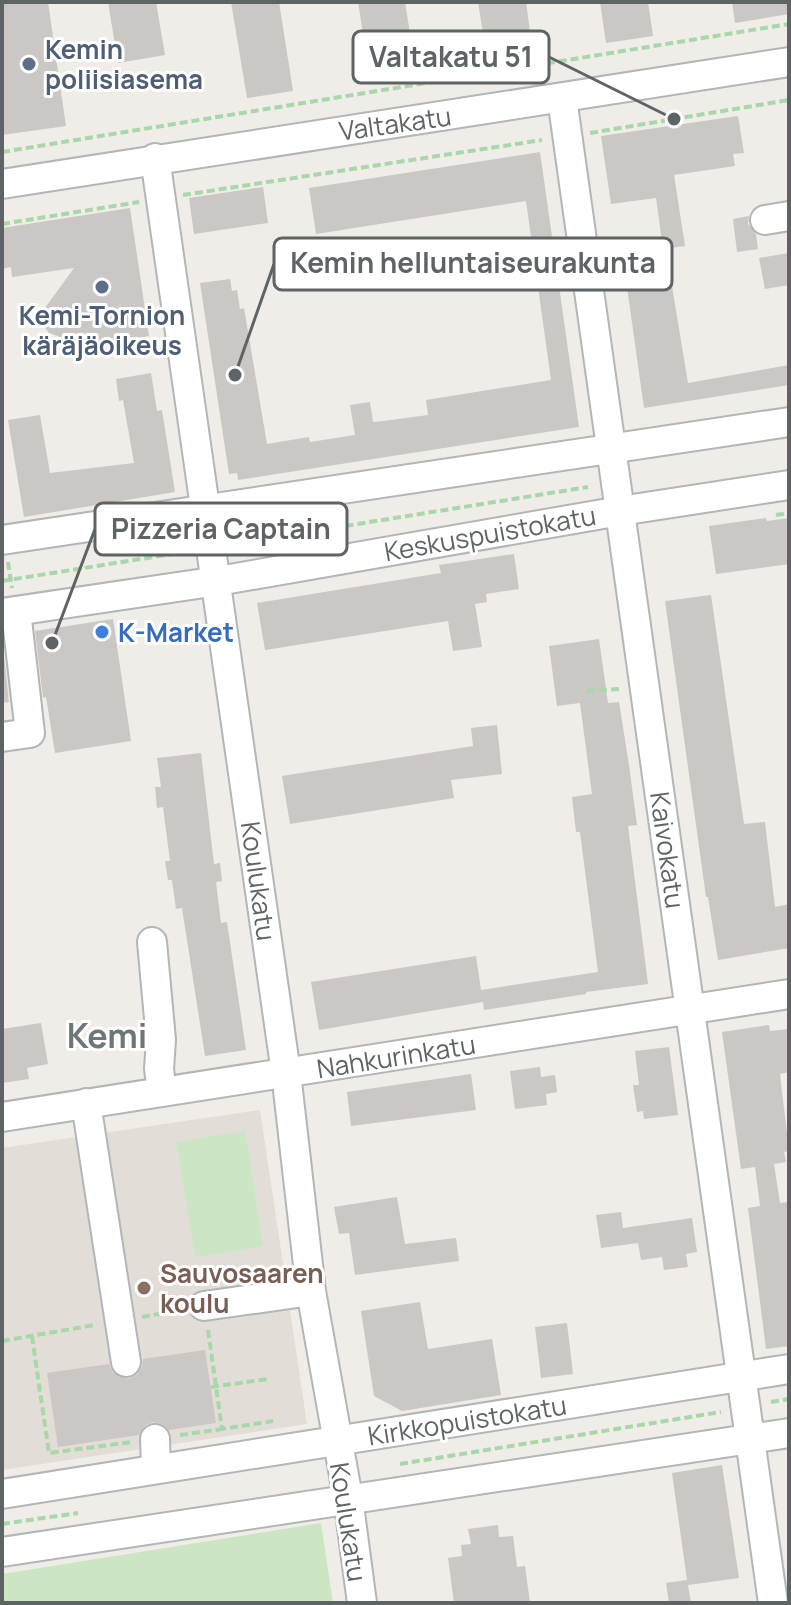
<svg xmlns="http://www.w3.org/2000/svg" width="791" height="1605" font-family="Manrope,sans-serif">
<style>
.education{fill:#e3ddd8}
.green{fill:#cce6c4}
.building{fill:#cbc7c4}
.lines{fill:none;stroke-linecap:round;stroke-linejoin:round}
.minor-casing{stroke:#b2b6b8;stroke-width:32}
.path{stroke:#a8d7a9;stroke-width:4;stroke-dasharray:8 4;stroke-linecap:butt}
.minor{stroke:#fff;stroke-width:28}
.service-dot{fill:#5c6f8a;stroke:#fff;stroke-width:3}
.shop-dot{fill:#3f7fe0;stroke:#fff;stroke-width:3}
.education-dot{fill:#8d6e63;stroke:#fff;stroke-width:3}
.labels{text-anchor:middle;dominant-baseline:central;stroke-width:6;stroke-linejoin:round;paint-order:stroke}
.service-label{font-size:26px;font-weight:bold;fill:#4e5e75;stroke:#fff;text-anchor:start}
.street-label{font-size:26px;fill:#5e6466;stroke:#fff}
.shop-label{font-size:26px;font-weight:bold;fill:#366cbe;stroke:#fff;text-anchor:start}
.education-label{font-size:26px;font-weight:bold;fill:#785e54;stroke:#fff;text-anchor:start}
.district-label{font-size:34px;font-weight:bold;fill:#6f7678;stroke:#fff}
.leader{fill:none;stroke:#5e6466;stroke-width:3}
.callout-dot{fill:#5e6466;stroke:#fff;stroke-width:3}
.callout{fill:#fff;stroke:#5e6466;stroke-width:3}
.callout-label{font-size:28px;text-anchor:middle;font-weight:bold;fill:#5e6466}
</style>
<rect width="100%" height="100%" fill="#f0ece7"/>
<path class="education" d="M260,1110L307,1424L2,1470V1148Z"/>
<path class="green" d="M245,1131L263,1246L195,1257L176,1142Z
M321,1523L333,1603H2V1574Z"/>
<path class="building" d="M2,2H48L66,126L2,135Z
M108,2H156L165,55L118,63Z
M231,2H279L293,91L247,98Z
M358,2H405L416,71L370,78Z
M478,2H526L533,53L487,60Z
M600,2H648L653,36L606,43Z
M732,2H789V14L735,23Z
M738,116L744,153L733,154L735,166L674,175L685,246L663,249L656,198L611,204L601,136Z
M540,152L579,427L238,480L237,473L229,474L200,283L230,279L232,291L237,290L240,309L244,308L267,444L309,437L310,442L355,435L350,405L370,402L373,422L383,421L428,415L426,400L551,380L526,201L316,234L309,188Z
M263,187L268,223L194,234L189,198Z
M130,208L149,336L70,347L69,340L49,333L44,326V317L45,308L74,268L12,277L11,267L2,269V228Z
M749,216L748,224L756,234L758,249L737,252L733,219Z
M789,253V285L765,289L759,258Z
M669,268L688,383L789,365V385L644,408L625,273Z
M151,373L157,411L162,410L175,492L24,517L8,420L40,415L50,473L134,463L123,400L119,401L116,379Z
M766,518L767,521L789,518V564L716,574L709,526Z
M514,554L519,589L486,594L487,602L475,604L482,647L453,651L448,621L265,650L257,603L441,573L439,565Z
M711,595L744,824L765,822L775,907L789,904V948L718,960L708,897H706L665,601Z
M113,619L131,741L55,753L46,697L43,698L35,631Z
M2,638L9,702L2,703Z
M599,639L608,703L619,702L629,765L637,825L628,826L648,984L586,992V994L484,1010L483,1002L319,1030L311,982L476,956L481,990L598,972L580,832H576L572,797L592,794L580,703L557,706L549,646Z
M497,725L502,774L451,780L454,798L290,824L282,776L473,746L471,728Z
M201,753L214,864L220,863L222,881L216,882L221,923L227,922L246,1050L205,1056L182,908L176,909L172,880H168L165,861H170L163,807L157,808L155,787H161L157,758Z
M41,1023L48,1064L27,1068L29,1079L2,1083V1029Z
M769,1025L770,1031L789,1029V1072L780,1074L789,1151L784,1152L786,1162L774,1164L780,1203L789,1202V1346L766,1349L748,1208L760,1206L755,1167L741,1169L722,1032Z
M669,1047L678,1115L644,1119L643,1111L637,1112L633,1085H639L635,1051Z
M540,1067L541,1077L555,1075L557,1092L546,1094L547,1105L515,1109L510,1071Z
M471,1074L476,1110L351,1126L347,1092Z
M397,1197L405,1244L456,1238L459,1261L355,1275L349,1233L339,1234L334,1207Z
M621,1212L623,1228L692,1218L697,1252L686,1254L688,1267L664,1270L662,1257L641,1260L638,1243L601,1248L596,1215Z
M420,1302L428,1349L492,1339L501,1395L402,1411L374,1396L361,1311Z
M567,1323L573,1374L541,1378L535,1327Z
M205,1350L216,1423L169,1430L162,1424L154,1422L145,1425L139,1435L58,1447L47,1373L109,1364L113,1373L128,1379L137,1375L142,1367L143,1359Z
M722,1465L739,1578L688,1585L691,1603H669L666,1583L687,1580L672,1473Z
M498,1525L499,1537L513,1536L517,1567L525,1566L530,1603H454L448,1558L462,1556L461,1545L471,1544L468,1529Z"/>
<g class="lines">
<defs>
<path id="minor" d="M562,98L773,1603
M155,158L286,1073L311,1291L348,1498L362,1603
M2,184L789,62
M765,220L789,216
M2,540L789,422
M2,613L218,581L620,511L789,485
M2,737L30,733L16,611
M152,942L161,1040L159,1069L162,1092
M86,1103L126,1362
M2,1117L789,994
M204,1306L311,1291
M155,1439L156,1468
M2,1494L789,1369
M2,1552L789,1433"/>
</defs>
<use href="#minor" class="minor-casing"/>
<path class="path" d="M590,133L789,100
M2,152L789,24
M183,195L542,140
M2,224L139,202
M776,515L789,513
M236,530L239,553
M239,543L588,487
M8,562L12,588
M2,581L185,552
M587,691L620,689
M142,1317L181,1310
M208,1330L222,1429L273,1421
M32,1336L49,1453L132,1442
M2,1341L94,1325
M211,1387L268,1379
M771,1402L789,1399
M180,1435L222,1429
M400,1464L721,1412
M2,1524L78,1513"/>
<use href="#minor" class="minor"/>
</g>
<g class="service-dot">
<circle cx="29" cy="64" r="8"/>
<circle cx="102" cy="287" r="8"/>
</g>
<circle class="shop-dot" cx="102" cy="632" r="8"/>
<circle class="education-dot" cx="144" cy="1288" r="8"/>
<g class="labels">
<g class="service-label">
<text x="45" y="49">Kemin<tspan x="45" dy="30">poliisiasema</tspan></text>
<text x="102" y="315" text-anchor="middle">Kemi-Tornion<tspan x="102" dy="30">käräjäoikeus</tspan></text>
</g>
<g class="street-label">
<text transform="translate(395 123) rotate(-8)">Valtakatu</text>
<text transform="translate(490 533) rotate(-10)">Keskuspuistokatu</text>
<text transform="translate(668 850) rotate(82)">Kaivokatu</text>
<text transform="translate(259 881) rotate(82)">Koulukatu</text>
<text transform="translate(396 1056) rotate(-9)">Nahkurinkatu</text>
<text transform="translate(467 1420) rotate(-9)">Kirkkopuistokatu</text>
<text transform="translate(349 1522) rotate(81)">Koulukatu</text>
</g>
<g class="shop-label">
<text x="118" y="632">K-Market</text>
</g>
<g class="education-label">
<text x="160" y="1273">Sauvosaaren<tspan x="160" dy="30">koulu</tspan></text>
</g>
<g class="district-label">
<text x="107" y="1035">Kemi</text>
</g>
</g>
<path class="leader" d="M674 119L549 57M235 375L274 264M52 643L95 529"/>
<g class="callout-dot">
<circle cx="674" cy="119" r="8"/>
<circle cx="235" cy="375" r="8"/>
<circle cx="52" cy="643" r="8"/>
</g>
<g class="callout">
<rect x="353" y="31" width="196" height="52" rx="8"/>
<rect x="274" y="238" width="398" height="52" rx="8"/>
<rect x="95" y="503" width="252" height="52" rx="8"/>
</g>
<g class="callout-label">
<text x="451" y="67">Valtakatu 51</text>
<text x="473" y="273">Kemin helluntaiseurakunta</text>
<text x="221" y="539">Pizzeria Captain</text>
</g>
<rect width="791" height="1605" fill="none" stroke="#5e6466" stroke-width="8"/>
</svg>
